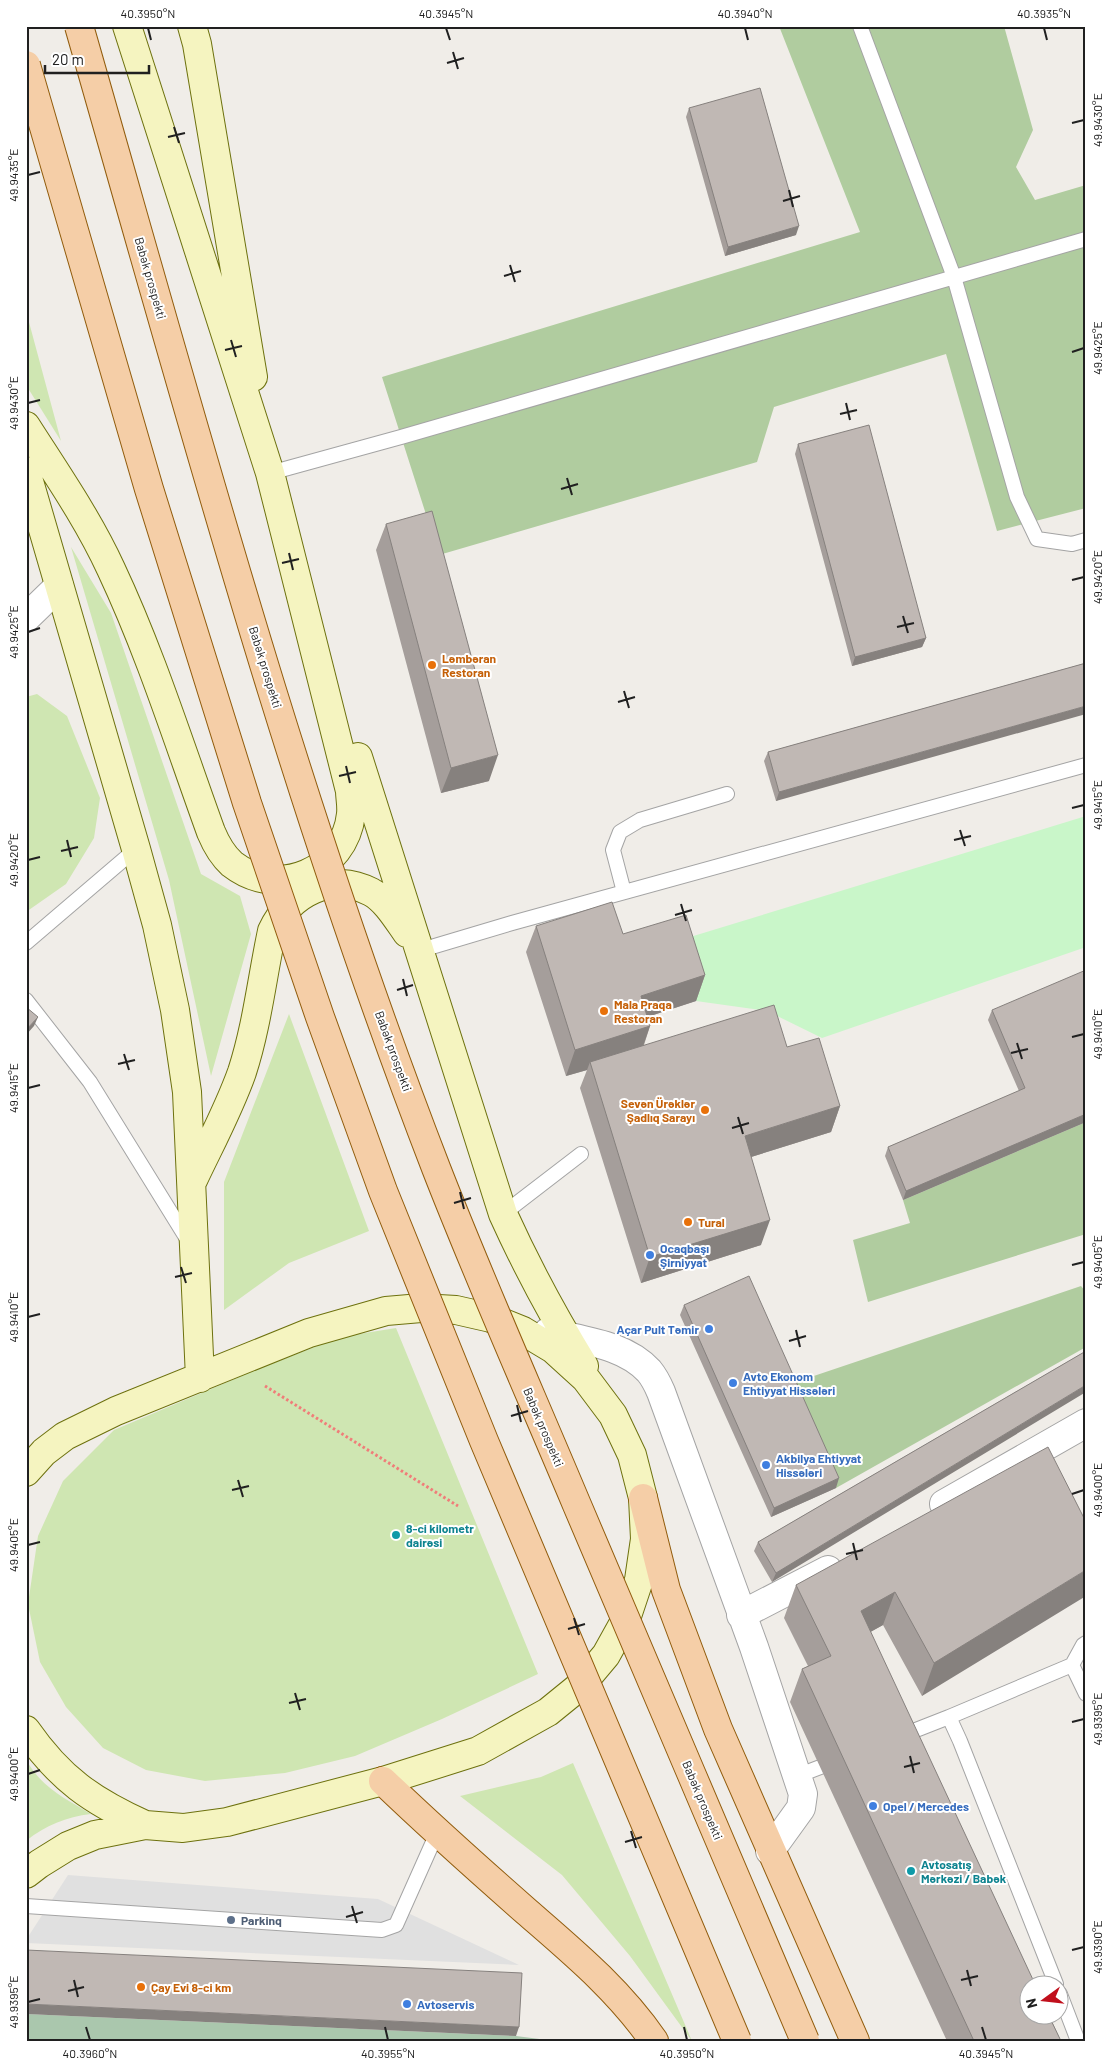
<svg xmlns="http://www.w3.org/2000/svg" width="1112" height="2067" font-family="Barlow,sans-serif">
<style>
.grass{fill:#cfe6b2}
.forest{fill:#b0cc9f}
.cemetery{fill:#aac7ad}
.park{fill:#c9f6c9}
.parking{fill:#e0e0e0}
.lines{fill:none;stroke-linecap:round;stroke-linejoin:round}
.service-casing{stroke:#a4a4a4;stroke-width:16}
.minor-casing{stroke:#a4a4a4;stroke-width:30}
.tertiary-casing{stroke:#a4a4a4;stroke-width:30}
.secondary-casing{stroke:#6d710e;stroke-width:30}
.primary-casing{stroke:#915c0c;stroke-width:30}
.path{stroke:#f07d79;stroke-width:3;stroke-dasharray:2.5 2.5;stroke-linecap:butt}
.service{stroke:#fff;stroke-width:14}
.minor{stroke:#fff;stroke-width:28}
.tertiary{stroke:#fff;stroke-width:28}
.secondary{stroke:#f5f4c0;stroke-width:28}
.primary{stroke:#f5cea7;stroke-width:28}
.primary-bridge-casing{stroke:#915c0c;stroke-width:30;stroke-linecap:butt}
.primary-bridge{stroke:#f5cea7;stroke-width:28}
.wall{fill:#a59e9b}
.shaded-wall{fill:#86817e}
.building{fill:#c0b8b4;stroke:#86817e}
.ticks{fill:none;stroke:#202020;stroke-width:2}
.food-dot{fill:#e8710a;stroke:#fff;stroke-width:2}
.shop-dot{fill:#3f7fe0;stroke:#fff;stroke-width:2}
.culture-dot{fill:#0f9aa8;stroke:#fff;stroke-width:2}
.service-dot{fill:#5c6f8a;stroke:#fff;stroke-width:2}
.labels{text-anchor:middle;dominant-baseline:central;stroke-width:4;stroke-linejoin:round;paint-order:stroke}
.street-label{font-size:12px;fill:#202020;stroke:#fff}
.food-label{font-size:12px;font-weight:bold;fill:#c56008;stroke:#fff;text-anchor:start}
.shop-label{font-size:12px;font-weight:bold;fill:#366cbe;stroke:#fff;text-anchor:start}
.culture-label{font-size:12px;font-weight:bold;fill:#0d838f;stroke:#fff;text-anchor:start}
.service-label{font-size:12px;font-weight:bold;fill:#4e5e75;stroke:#fff;text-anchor:start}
.neatline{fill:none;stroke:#202020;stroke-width:2}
.ticks-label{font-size:12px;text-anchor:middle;fill:#202020}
</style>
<rect width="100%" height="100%" fill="#f0ede8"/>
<path class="grass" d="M26,311L61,441L26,385Z
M71,547L111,613L201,874L240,896L251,934L211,1076L169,880Z
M37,694L67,716L100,798L94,838L66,884L26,912V697Z
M289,1014L369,1231L289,1263L224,1310V1182Z
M396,1328L538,1674L442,1719L355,1756L285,1773L205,1781L146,1770L103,1748L66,1707L40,1662L28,1604L38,1536L63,1481L114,1430L251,1372L340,1337Z
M26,1759C40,1787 66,1799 91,1814C66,1817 46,1825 26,1841Z
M573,1763L692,2041L630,1956L562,1875L460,1796L541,1777Z"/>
<path class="forest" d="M779,26H1004L1033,130L1016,167L1035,200L1086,185V508L997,531L946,354L774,407L757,462L439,555L382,377L860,232Z
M1086,1122V1234L868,1302L853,1240L910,1223L903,1200Z
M1081,1286L1086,1292V1347L836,1488L790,1384Z"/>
<path class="cemetery" d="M26,2014L516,2036L555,2041H26Z"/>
<path class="park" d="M1086,816V947L822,1038L767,1011L696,1001L677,941Z"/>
<path class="parking" d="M68,1875L378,1899L519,1965L26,1943V1940Z"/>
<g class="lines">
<defs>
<path id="service" d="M860,26L954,277L1017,497L1037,539L1072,544L1086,540
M270,473L401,437L1086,239
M624,892L613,850L620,832L640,820L727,794
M26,943L136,849
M418,951L512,923L1086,765
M26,1000L90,1082L189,1242
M503,1214L581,1154
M1086,1643L1083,1645L1072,1665L1086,1694
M898,1737L949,1717
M797,1776L836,1761
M26,1906L382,1930L396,1925L437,1833
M1056,1984L960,1741L949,1717L1072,1665
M1060,1994L1078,2041"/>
<path id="minor" d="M548,1332C583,1341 624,1344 649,1371C654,1377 658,1385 661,1392L754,1647L803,1794L801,1808L770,1851
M944,1504L1086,1423
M741,1615L828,1570"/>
<path id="tertiary" d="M26,618L59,586"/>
<path id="secondary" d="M192,26L197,44L253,377
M26,426C56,473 88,519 111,569C151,654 179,744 211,832C216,844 222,855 232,864C278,900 345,871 351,814C352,806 350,798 350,791L270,473L127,26
M26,471L136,849L157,925L175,1010L187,1092L200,1378
M358,757L503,1214C527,1267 554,1317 584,1366
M193,1180C210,1144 229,1109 242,1072C257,1026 262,978 272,931C290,893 331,871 371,892C386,900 397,919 407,933
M26,1472L44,1452L65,1436L116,1411L309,1333L386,1311L421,1308L456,1310L491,1318L523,1331L553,1349L586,1379L613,1415L632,1455L643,1498L645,1539L639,1580L626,1619L606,1655L580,1686L548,1712L478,1751L383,1781L227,1822L183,1828L145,1825L95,1835L68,1846L39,1864L26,1874
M26,1730C60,1779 92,1801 145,1825"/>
<path id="primary" d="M643,1498L666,1590L718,1729L855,2041
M383,1781C430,1826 478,1869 527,1912C573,1952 619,1990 654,2041"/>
</defs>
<use href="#service" class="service-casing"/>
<use href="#minor" class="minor-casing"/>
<use href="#tertiary" class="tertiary-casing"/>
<use href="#secondary" class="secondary-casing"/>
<use href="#primary" class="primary-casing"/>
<path class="path" d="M265,1386L458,1506"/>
<use href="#service" class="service"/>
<use href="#minor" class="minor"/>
<use href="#tertiary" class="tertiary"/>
<use href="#secondary" class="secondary"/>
<use href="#primary" class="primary"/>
<defs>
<path id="primary-bridge" d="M79,26C189,409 292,796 436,1168C480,1281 530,1393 577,1505C653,1684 729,1862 805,2041
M26,65L149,489L247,803L320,1017L383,1191L484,1441L737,2041"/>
</defs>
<use href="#primary-bridge" class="primary-bridge-casing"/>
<use href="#primary-bridge" class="primary-bridge"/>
</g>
<path class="wall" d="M689,108L796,235L725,256L686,117Z
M798,444L926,638L922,647L852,666L795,454Z
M386,524L489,781L441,793L376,550Z
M1086,663L776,801L764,761L768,752Z
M536,926L623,934L705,975L696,1001L647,1017L650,1026L644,1045L787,1047L840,1106L831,1132L751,1157L761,1245L641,1283L580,1088L587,1070L566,1076L526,952Z
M992,1010L1086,1122L903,1200L885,1156L888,1147L1019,1091L988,1020Z
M684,1305L836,1488L771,1517L680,1315Z
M1086,1351L772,1582L754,1551L758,1542Z
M1086,1522L922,1696L883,1625L870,1632L1061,2041H947L790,1702L802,1669L808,1666L784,1618L796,1585Z"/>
<path class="shaded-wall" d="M799,226L796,235L725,256L728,247Z
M926,638L922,647L852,666L855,657Z
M1086,706V714L776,801L779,792Z
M498,755L489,781L441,793L451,768Z
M705,975L696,1001L632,1022L641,996Z
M38,1017L34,1026L26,1035V1030Z
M650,1026L641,1052L590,1062L587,1070L566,1076L575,1050Z
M840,1106L831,1132L735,1162L745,1136Z
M1086,1114V1122L903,1200L906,1191Z
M770,1220L761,1245L641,1283L650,1257Z
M1086,1385V1392L772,1582L776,1573Z
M839,1478L836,1488L771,1517L774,1508Z
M1086,1570V1596L922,1696L934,1663Z
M895,1592L883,1625L849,1644L861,1611Z
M26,2004L519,2027L516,2036L26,2014Z"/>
<path class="building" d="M760,88L799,226L728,247L689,108Z
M869,425L926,638L855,657L798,444Z
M432,511L498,755L451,768L386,524Z
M1086,663V706L779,792L768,752Z
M612,902L623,934L686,915L705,975L641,996L650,1026L575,1050L536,926Z
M1086,970V1114L906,1191L888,1147L1025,1088L992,1010Z
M774,1005L787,1047L819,1038L840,1106L745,1136L770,1220L650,1257L590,1062Z
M26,1007L38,1017L26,1030Z
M749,1276L839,1478L774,1508L684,1305Z
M1086,1351V1385L776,1573L758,1542Z
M1048,1447L1086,1522V1570L934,1663L895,1592L861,1611L1035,1984H1030V2014H1048L1061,2041H974L802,1669L831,1656L796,1585Z
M26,1950L522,1973L519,2027L26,2004Z"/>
<path class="ticks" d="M148,28L151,40M446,28L450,40M745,28L748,40M1044,28L1047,40M453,52L458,69M447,63L464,58M1072,123L1084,120M174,127L179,143M168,137L185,133M28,175L40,172M789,190L793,207M783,201L800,196M510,265L515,282M504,276L521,271M231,340L236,357M225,350L242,346M1072,352L1084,348M28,403L40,400M846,403L850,420M840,414L857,410M567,478L572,495M561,489L578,484M289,553L293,570M282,563L299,559M1072,580L1084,577M903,616L908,633M897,627L914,623M28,632L40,628M624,691L629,708M618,702L635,697M346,766L350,783M339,776L356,772M1072,808L1084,805M960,830L965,846M67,840L71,857M954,840L971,836M61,851L78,847M28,860L40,857M681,904L686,921M675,915L692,910M403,979L407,996M397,990L413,985M1072,1037L1084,1034M1017,1043L1022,1059M1011,1053L1028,1049M124,1054L129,1070M118,1064L135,1060M28,1088L40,1085M738,1117L743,1134M732,1128L749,1123M460,1192L464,1209M454,1203L471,1198M1072,1265L1084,1262M181,1267L186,1283M175,1277L192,1273M28,1317L40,1314M796,1330L800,1347M789,1341L806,1336M517,1405L521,1422M511,1416L528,1411M238,1480L243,1497M232,1490L249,1486M1072,1494L1084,1490M853,1543L857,1560M28,1545L40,1542M846,1554L863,1550M574,1618L579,1635M568,1629L585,1624M295,1693L300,1710M289,1703L306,1699M1072,1722L1084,1719M910,1756L914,1773M904,1767L920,1763M28,1774L40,1770M631,1831L636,1848M625,1842L642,1837M352,1906L357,1923M346,1917L363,1912M1072,1950L1084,1947M967,1970L971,1986M74,1980L78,1997M961,1980L978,1976M68,1991L84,1987M28,2002L40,1999M86,2027L90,2040M385,2027L388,2040M684,2027L687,2040M982,2027L986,2040"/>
<g class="food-dot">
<circle cx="432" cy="665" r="5"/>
<circle cx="604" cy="1011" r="5"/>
<circle cx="705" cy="1110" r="5"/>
<circle cx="688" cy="1222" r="5"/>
<circle cx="141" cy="1987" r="5"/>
</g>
<g class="shop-dot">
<circle cx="650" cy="1255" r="5"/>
<circle cx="709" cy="1329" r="5"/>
<circle cx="733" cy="1383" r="5"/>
<circle cx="766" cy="1465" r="5"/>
<circle cx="873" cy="1806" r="5"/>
<circle cx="407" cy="2004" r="5"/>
</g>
<g class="culture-dot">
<circle cx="396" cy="1535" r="5"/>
<circle cx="911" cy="1871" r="5"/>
</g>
<circle class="service-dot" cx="231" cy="1920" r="5"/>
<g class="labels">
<g class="street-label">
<text transform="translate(151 278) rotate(74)">Babək prospekti</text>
<text transform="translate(266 667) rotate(73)">Babək prospekti</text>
<text transform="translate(394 1051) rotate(70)">Babək prospekti</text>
<text transform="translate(544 1427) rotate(67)">Babək prospekti</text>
<text transform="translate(703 1800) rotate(67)">Babək prospekti</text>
</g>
<g class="food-label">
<text x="442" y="658">Ləmbəran<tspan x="442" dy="14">Restoran</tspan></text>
<text x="614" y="1004">Mala Praqa<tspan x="614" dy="14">Restoran</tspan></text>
<text x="695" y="1103" text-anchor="end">Sevən Ürəklər<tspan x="695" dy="14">Şadlıq Sarayı</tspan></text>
<text x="698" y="1222">Tural</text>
<text x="151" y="1987">Çay Evi 8-ci km</text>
</g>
<g class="shop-label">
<text x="660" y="1248">Ocaqbaşı<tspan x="660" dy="14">Şirniyyat</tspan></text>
<text x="699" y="1329" text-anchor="end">Açar Pult Təmir</text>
<text x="743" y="1376">Avto Ekonom<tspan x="743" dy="14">Ehtiyyat Hissələri</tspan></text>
<text x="776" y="1458">Akbilya Ehtiyyat<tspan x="776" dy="14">Hissələri</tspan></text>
<text x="883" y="1806">Opel / Mercedes</text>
<text x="417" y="2004">Avtoservis</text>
</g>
<g class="culture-label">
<text x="406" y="1528">8-ci kilometr<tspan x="406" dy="14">dairəsi</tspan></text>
<text x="921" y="1864">Avtosatış<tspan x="921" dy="14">Mərkəzi / Babək</tspan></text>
</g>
<g class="service-label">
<text x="241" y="1920">Parkinq</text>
</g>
</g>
<rect width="1112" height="2067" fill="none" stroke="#ffffff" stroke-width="55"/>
<g transform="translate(1044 2000) rotate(255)"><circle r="24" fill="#ffffff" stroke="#a6a6a6"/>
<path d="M0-4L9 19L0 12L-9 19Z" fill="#c10f1c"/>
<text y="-8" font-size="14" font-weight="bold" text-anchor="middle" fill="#202020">N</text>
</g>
<path d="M45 65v8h104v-8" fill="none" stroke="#202020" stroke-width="2.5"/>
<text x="52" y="65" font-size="15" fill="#202020" stroke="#ffffff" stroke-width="4" paint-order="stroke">20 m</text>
<rect x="28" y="28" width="1056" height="2012" class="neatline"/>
<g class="ticks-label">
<text x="148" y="18">40.3950°N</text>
<text x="446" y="18">40.3945°N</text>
<text x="745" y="18">40.3940°N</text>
<text x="1044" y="18">40.3935°N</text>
<text transform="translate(1098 120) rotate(-90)" y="4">49.9430°E</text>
<text transform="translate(14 175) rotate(-90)" y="4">49.9435°E</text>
<text transform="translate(1098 348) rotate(-90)" y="4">49.9425°E</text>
<text transform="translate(14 403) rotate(-90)" y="4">49.9430°E</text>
<text transform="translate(1098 577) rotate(-90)" y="4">49.9420°E</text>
<text transform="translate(14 632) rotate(-90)" y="4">49.9425°E</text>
<text transform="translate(1098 805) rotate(-90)" y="4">49.9415°E</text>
<text transform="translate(14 860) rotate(-90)" y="4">49.9420°E</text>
<text transform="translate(1098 1034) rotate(-90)" y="4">49.9410°E</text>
<text transform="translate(14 1088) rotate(-90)" y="4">49.9415°E</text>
<text transform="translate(1098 1262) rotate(-90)" y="4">49.9405°E</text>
<text transform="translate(14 1317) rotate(-90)" y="4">49.9410°E</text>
<text transform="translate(1098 1490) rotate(-90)" y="4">49.9400°E</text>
<text transform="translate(14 1545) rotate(-90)" y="4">49.9405°E</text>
<text transform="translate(1098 1719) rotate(-90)" y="4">49.9395°E</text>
<text transform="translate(14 1774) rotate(-90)" y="4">49.9400°E</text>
<text transform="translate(1098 1947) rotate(-90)" y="4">49.9390°E</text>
<text transform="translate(14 2002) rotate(-90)" y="4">49.9395°E</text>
<text x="90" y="2058">40.3960°N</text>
<text x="388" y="2058">40.3955°N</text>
<text x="687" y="2058">40.3950°N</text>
<text x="986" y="2058">40.3945°N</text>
</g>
</svg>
